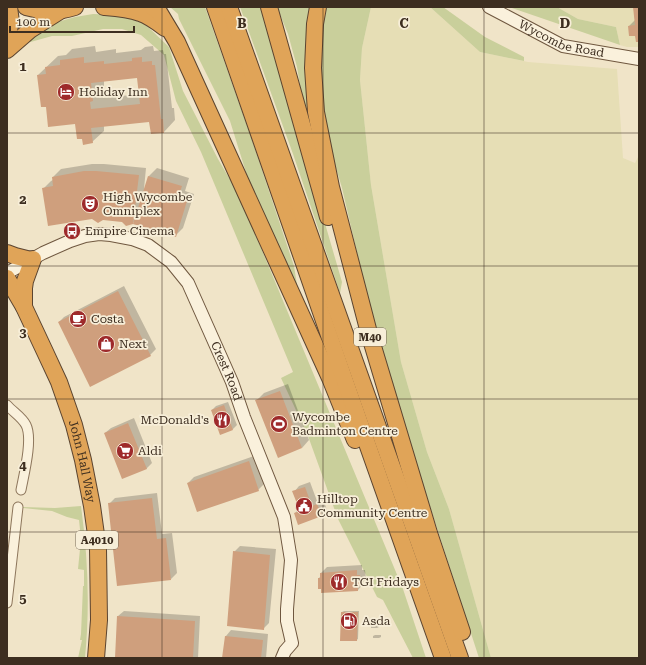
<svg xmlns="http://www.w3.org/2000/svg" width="646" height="665" font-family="'Roboto Serif',serif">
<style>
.farmland{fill:#e6deb5}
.green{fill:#c9cf9b}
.shadow{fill:#0003;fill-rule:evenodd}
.building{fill:#cf9f7d;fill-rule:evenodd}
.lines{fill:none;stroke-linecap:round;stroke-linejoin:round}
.street-casing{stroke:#8d765c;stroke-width:11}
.secondary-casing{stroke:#6f573f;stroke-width:14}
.highway-casing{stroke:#5b4430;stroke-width:18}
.street{stroke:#faf1dc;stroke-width:9}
.secondary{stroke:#faf1dc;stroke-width:12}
.highway{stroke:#e0a458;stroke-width:16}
.grid{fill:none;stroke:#3d2e20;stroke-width:1;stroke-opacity:0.55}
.labels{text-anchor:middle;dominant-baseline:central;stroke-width:3.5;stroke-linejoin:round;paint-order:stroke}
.shield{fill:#f7eed8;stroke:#756857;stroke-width:1}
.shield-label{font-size:11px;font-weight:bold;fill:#3d2e20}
.street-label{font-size:12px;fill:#3d2e20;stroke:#f7eed8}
.poi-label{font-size:12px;fill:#3d2e20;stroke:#f7eed8;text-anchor:start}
.grid-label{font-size:13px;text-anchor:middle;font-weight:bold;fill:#3d2e20;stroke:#f7eed8;stroke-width:3.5;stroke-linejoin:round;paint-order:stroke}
</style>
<rect width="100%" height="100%" fill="#f0e4c8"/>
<path class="farmland" d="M371,7H430L480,52L528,62L617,69L623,158L635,163L639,155V658H491L449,509L427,452L401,362L371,185L360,80L362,48Z
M557,7H639V47H627L620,45L616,27L578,19Z"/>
<path class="green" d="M170,7H205L250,134L294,266L300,303L249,182L230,121L179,19L178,14Z
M240,7H264L306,158L342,282L340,293L293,154Z
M277,7H313L320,156L305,115L297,67L288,34Z
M325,7H371L362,48L360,80L371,185L401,362L427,452L449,509L491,658H479L412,451L368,300L342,188L330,148L323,118L320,81V37Z
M430,7H443L485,37L524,57V61L480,52Z
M509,7H557L578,19L616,27L620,45Z
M93,14L129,15L146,25L169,47L183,91L218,159L239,195L403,589L426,658H413L383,600L377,597L338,519L308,436L281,378L293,372L201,152L176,101L164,55L141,35L122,29H103L72,36H52L27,43L29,37L54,23L75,17Z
M81,506C88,557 90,607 85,658H78L82,640H80L81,634L83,586H84V570L78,569L81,539L79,520L67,517L52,511L23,508V507L55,508Z"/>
<path class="shadow" d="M634,7H639V41L636,35L629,26L635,20Z
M95,46L96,52L116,49V53L141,50L145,47L153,46L154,51L163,50L164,54H166L172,108H174L175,120L164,132L150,120L104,125V131L92,142L83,138L76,123L47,106L38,75L58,56L66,55L72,49ZM138,77L140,94L103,98L102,91L104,89V81Z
M92,164H104L146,168L144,189L145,190L149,176L157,168L189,178L185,191L194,194L183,228L175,236L132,222L104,219L43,189L51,181L53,180V177L61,169Z
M124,286L156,349L150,355L59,322L64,317Z
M288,384L309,440L302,448L257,400L264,393Z
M228,402L237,425L233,429L221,434L212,410L216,406Z
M134,418L152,463L146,469L105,433L111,428Z
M254,456L264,484L258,490L188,483L194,477Z
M310,482L317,501L323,499L327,510L321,515L295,513L300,508L294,492L299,486Z
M157,493L162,534L172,533L177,573L171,579L109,504L115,498Z
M240,546L276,549L269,623L263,629L234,552Z
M362,565V570H365L366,579L363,582V584L358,590L319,578L321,576V573L327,567Z
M124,611L200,616L198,658H116L118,616Z
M344,611H359L358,639L356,640L342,612Z
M373,625H378L379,627L377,628H371V626Z
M231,630L268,634L266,658H223L226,636Z
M375,635H381V637L379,638H373V636Z"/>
<path class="building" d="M633,7H639V42H636L635,36H629L628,26L635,25Z
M84,57V63L104,61V64L132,61V58L142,57V62L152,61V65H155L161,119H163L164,133L151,134L149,122L91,128L93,143L83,145L82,139H77L75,124L48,127L46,107H41L37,75L46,74L45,67L60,65V60ZM137,78L140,104L91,109L90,102L93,101L91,83Z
M84,171H96L139,175L133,224L126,226L122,222L103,220L98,223L92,219L48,226L42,188L53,186L52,177Z
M148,176L182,186L178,198L187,201L176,237L133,224Z
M118,291L151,356L90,387L58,322Z
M280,391L302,448L278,458L255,400Z
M224,405L233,430L220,435L211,410Z
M128,423L147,469L122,479L104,433Z
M249,461L259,491L197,512L187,483Z
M305,487L312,506L317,504L322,516L298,525L294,513L300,511L292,491Z
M152,498L157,539L166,538L171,580L117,586L108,503Z
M233,551L270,555L264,630L227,626Z
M357,570V575H360L361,586H358V591L321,593V589H318V578H320V573Z
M341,612H358L357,641H340Z
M117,616L195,621L193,658H115Z
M225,636L263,640L261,658H222Z"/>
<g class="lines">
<defs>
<path id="street" d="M7,405C13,412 22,417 26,425C33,439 24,474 21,490
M7,603L18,507"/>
<g id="secondary">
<path id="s1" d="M489,7L563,46L639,59"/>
<path id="s2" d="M7,273L43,253L70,241L85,236L99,234L111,235L132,239L148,245L171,262L188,283L232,382L244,417L284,517L291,560L287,609V621L292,643L285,651L282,658"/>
</g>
<g id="highway">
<path d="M26,7C45,12 55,13 75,7"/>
<path d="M104,7C116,8 129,9 140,13C149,16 157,22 165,28"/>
<path d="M153,7L159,12L177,42L330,378L355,440"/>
<path d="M215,7L346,384L443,658"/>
<path d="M229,7L460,658"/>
<path d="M269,7L328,217"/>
<path d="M318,7L315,24L313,68L316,112L331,187L369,333L429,533L462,632"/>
<path d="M7,37L11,22L9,7"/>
<path d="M7,50L30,30L60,11"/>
<path d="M7,253L15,256L31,260"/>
<path id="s3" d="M7,278L24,307L46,354L59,382L74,425L83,460L92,506L98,549L99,620L96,658"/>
<path d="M24,307V288L25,281L33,259"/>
</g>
</defs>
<use href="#street" class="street-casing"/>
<use href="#secondary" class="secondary-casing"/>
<use href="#highway" class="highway-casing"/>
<use href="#street" class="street"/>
<use href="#secondary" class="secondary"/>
<use href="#highway" class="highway"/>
</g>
<path class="grid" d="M162,7V658M323,7V658M484,7V658M7,133H639M7,266H639M7,399H639M7,532H639"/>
<defs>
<symbol id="hotel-disc" viewBox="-11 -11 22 22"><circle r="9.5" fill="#9e2a2b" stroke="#f7eed8"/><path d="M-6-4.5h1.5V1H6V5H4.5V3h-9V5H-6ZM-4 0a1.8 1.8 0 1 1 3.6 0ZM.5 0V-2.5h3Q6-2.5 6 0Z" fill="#fff"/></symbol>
<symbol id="theatre-disc" viewBox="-11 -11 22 22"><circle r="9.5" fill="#9e2a2b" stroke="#f7eed8"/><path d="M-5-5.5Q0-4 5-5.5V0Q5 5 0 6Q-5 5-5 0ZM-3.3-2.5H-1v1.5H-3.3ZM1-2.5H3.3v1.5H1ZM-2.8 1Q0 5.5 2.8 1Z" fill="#fff"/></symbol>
<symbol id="bus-disc" viewBox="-11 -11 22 22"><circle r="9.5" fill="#9e2a2b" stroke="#f7eed8"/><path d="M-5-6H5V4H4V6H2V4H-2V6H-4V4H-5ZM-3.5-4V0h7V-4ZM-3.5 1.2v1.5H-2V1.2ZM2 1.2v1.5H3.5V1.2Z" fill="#fff"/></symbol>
<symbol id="cafe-disc" viewBox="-11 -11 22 22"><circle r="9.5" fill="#9e2a2b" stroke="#f7eed8"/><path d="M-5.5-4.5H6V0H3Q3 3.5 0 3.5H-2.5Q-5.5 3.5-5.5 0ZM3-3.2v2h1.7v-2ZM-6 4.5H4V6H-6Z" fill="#fff"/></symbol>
<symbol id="shop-disc" viewBox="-11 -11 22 22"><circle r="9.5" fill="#9e2a2b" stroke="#f7eed8"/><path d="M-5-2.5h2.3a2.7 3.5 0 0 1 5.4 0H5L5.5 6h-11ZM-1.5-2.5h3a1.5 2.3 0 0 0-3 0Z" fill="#fff"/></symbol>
<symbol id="restaurant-disc" viewBox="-11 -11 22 22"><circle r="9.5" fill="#9e2a2b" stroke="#f7eed8"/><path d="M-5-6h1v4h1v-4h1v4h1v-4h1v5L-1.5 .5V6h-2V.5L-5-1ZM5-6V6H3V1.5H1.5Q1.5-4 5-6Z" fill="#fff"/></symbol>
<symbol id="stadium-disc" viewBox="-11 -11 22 22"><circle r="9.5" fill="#9e2a2b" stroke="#f7eed8"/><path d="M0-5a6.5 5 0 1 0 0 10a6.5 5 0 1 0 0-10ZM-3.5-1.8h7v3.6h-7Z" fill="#fff"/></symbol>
<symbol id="supermarket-disc" viewBox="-11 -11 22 22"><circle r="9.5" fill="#9e2a2b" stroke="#f7eed8"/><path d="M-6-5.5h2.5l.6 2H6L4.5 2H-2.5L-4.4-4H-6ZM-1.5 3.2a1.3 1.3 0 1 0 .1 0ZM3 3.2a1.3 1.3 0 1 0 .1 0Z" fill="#fff"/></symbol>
<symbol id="civic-disc" viewBox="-11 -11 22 22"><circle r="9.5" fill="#9e2a2b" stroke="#f7eed8"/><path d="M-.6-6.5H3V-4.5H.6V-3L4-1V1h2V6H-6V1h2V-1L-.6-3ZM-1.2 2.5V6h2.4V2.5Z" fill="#fff"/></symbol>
<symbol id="fuel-disc" viewBox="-11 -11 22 22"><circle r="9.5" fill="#9e2a2b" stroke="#f7eed8"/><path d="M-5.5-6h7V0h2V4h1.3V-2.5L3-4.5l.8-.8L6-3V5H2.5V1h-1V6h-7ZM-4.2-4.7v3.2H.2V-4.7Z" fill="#fff"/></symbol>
</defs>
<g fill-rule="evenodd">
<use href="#hotel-disc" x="56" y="82" width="20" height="20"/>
<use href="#theatre-disc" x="80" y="194" width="20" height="20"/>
<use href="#bus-disc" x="62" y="221" width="20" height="20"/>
<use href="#cafe-disc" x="68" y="309" width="20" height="20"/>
<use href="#shop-disc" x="96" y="334" width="20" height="20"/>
<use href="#restaurant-disc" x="212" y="410" width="20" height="20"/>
<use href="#stadium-disc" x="269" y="414" width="20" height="20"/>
<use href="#supermarket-disc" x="115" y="441" width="20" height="20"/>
<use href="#civic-disc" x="294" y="496" width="20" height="20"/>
<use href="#restaurant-disc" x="329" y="572" width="20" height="20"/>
<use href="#fuel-disc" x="339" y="611" width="20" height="20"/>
</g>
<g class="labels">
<g class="shield">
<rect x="354" y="328" width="32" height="18" rx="3"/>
<rect x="76" y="531" width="42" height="18" rx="3"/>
</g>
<g class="shield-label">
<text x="370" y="337">M40</text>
<text x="97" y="540">A4010</text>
</g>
<g class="street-label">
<text stroke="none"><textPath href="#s1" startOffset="80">Wycombe Road</textPath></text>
<text stroke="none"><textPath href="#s2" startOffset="303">Crest Road</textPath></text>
<text stroke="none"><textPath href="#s3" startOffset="199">John Hall Way</textPath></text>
</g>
<g class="poi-label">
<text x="79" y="92">Holiday Inn</text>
<text x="103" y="197">High Wycombe<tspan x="103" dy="14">Omniplex</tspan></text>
<text x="85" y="231">Empire Cinema</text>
<text x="91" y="319">Costa</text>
<text x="119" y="344">Next</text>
<text x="292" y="417">Wycombe<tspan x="292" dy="14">Badminton Centre</tspan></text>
<text x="209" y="420" text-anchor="end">McDonald's</text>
<text x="138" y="451">Aldi</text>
<text x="317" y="499">Hilltop<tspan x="317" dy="14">Community Centre</tspan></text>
<text x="352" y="582">TGI Fridays</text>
<text x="362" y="621">Asda</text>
</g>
</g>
<g class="grid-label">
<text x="242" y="28">B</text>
<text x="404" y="28">C</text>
<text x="565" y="28">D</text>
<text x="23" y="71">1</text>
<text x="23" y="204">2</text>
<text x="23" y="337">3</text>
<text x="23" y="470">4</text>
<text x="23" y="603">5</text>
</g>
<rect width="646" height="665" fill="none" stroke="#3d2e20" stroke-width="16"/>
<path d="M10 26v6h124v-6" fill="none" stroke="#3d2e20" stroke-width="2"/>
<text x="16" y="26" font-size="12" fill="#3d2e20" stroke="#f7eed8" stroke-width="3" paint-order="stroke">100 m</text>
</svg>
